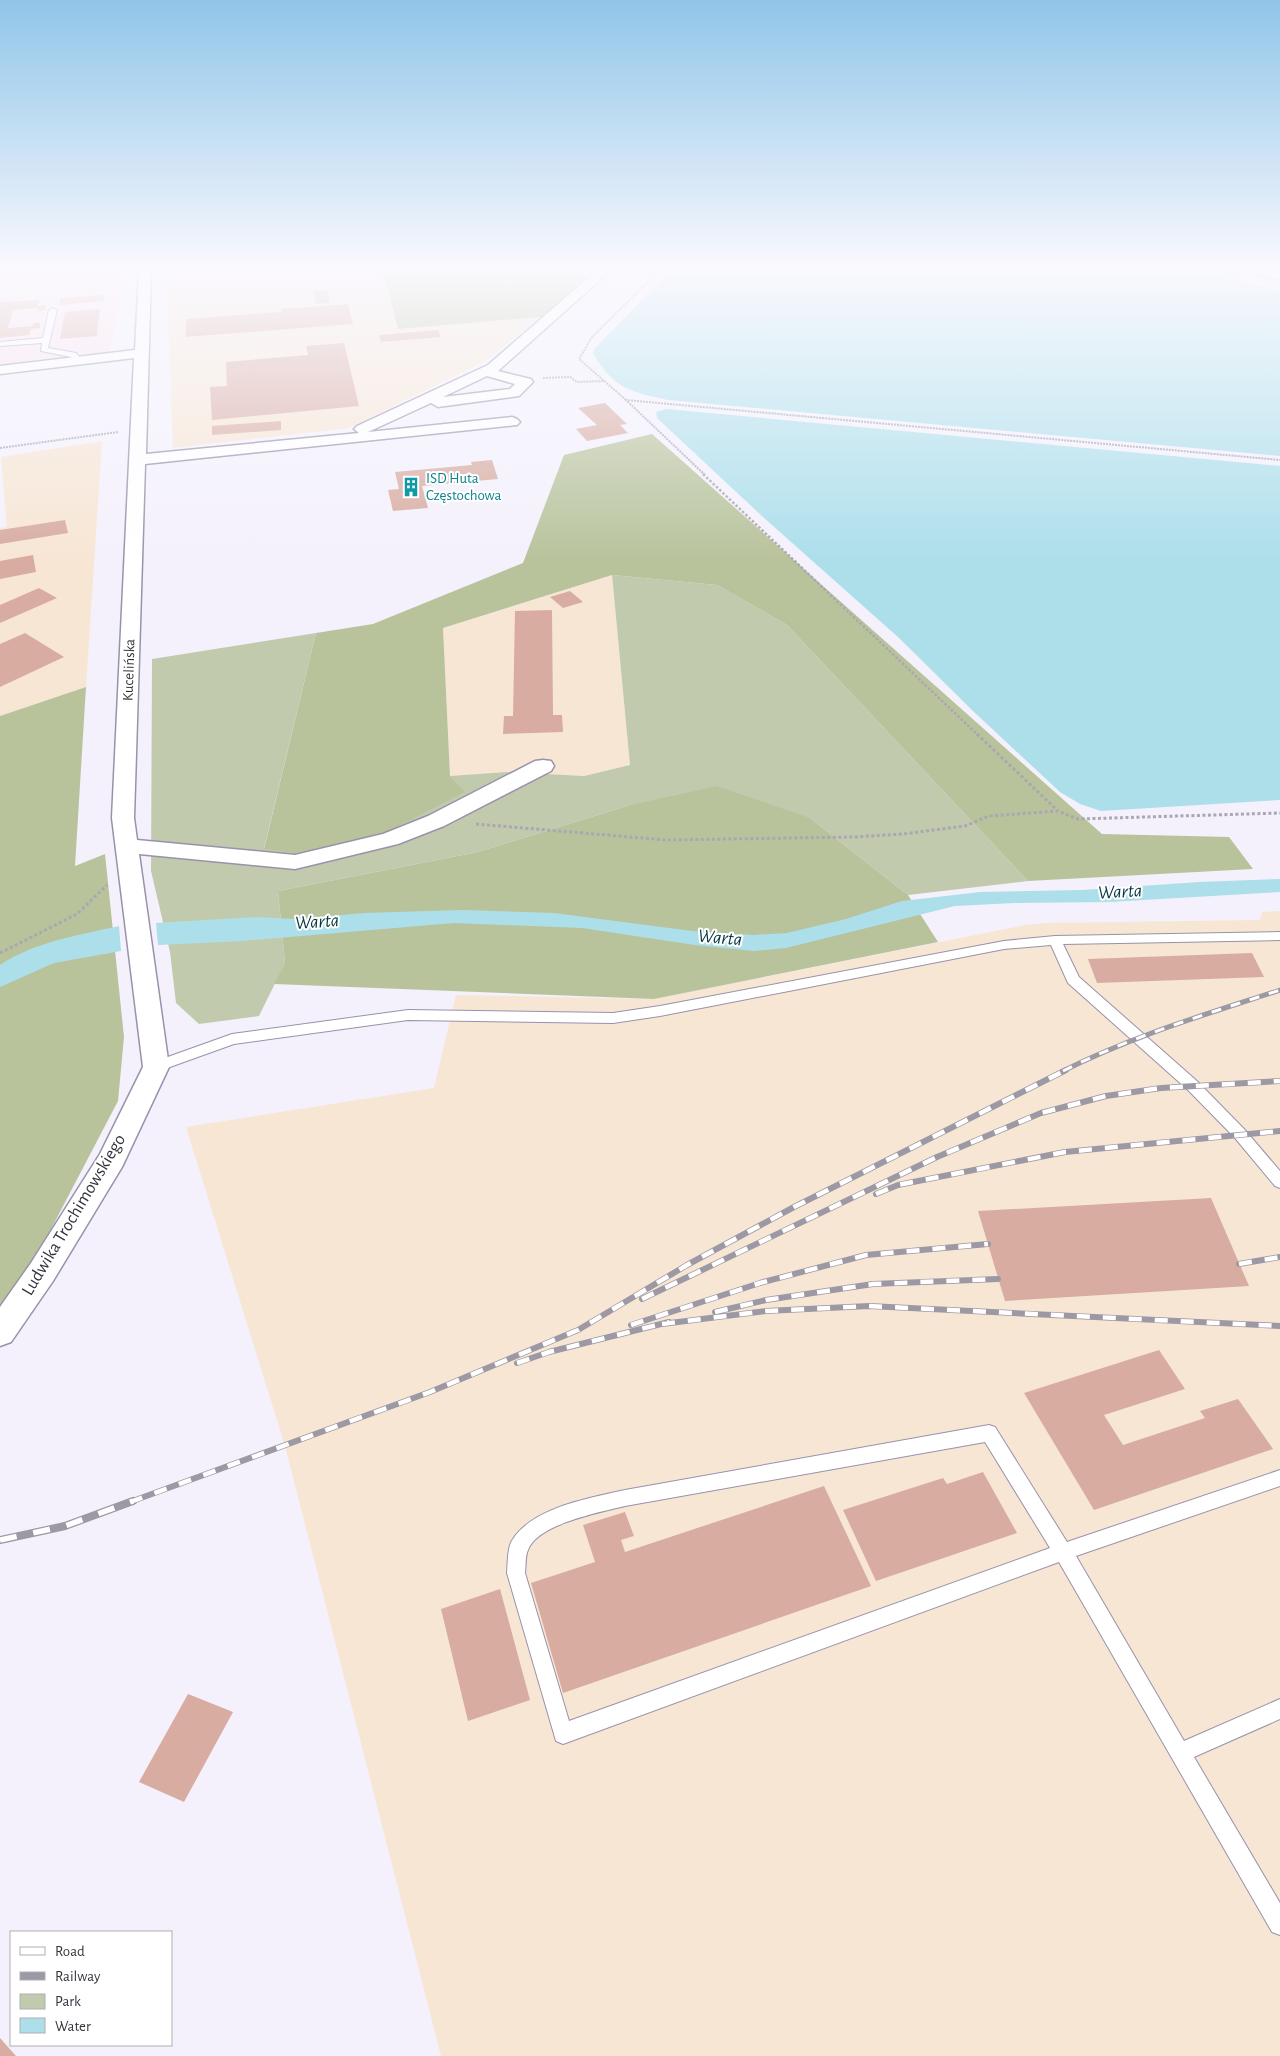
<svg xmlns="http://www.w3.org/2000/svg" width="1280" height="2056" font-family="'Alegreya Sans',sans-serif">
<style>
.industrial{fill:#f7e6d4}
.medical{fill:#fae1ec}
.green{fill:#c2caae}
.forest{fill:#b8c39c}
.water{fill:#addfeb}
.building{fill:#d8aca1}
.lines{fill:none;stroke-linecap:round;stroke-linejoin:round}
.service-casing{stroke:#9892aa;stroke-width:2}
.minor-casing{stroke:#9892aa;stroke-width:3}
.path-far2{stroke:#aaa7b1;stroke-width:2;stroke-dasharray:2 1;stroke-linecap:butt}
.path-far1{stroke:#aaa7b1;stroke-width:2.5;stroke-dasharray:2.5 2;stroke-linecap:butt}
.path{stroke:#aaa7b1;stroke-width:3;stroke-dasharray:3 2.5;stroke-linecap:butt}
.service{fill:#fff;fill-rule:evenodd}
.minor{fill:#fff;fill-rule:evenodd}
.rail-far2-casing{stroke:#9c99a4;stroke-width:5}
.rail-far1-casing{stroke:#9c99a4;stroke-width:6}
.rail-casing{stroke:#9c99a4;stroke-width:8}
.rail-far2{stroke:#fff;stroke-width:3;stroke-dasharray:10;stroke-linecap:butt}
.rail-far1{stroke:#fff;stroke-width:4.5;stroke-dasharray:13;stroke-linecap:butt}
.rail{stroke:#fff;stroke-width:5.5;stroke-dasharray:17;stroke-linecap:butt}
.labels{text-anchor:middle;dominant-baseline:central;stroke-width:4;stroke-linejoin:round;paint-order:stroke}
.far-culture-label{font-size:15px;fill:#0d838f;stroke:#fff;text-anchor:start}
.far-street-label{font-size:15px;fill:#36333d;stroke:#fff}
.street-label{font-size:18px;fill:#36333d;stroke:#fff}
.water-label{font-size:19px;font-style:italic;fill:#05363f;stroke:#fff}
</style>
<rect width="100%" height="100%" fill="#f4f1fc"/>
<path class="industrial" d="M166,271H233L234,273L246,271H377L386,282L398,329L541,317L485,361L349,428L173,448Z
M102,441L86,687L0,716V528L7,527L1,457Z
M612,575L630,765L584,776L506,772L450,776L443,628Z
M1280,911V2056H441L285,1446L186,1127L434,1088L456,995L654,999L1026,925L1045,923L1260,920L1262,912Z"/>
<path class="medical" d="M0,271H125L110,353L0,367Z"/>
<path class="green" d="M612,575L717,585L787,625L1028,881L908,895L810,818L627,806L478,852L278,891L285,963L259,1016L199,1024L176,1003L170,952L151,871L152,659L316,633L264,848L464,792L450,776L506,772L584,776L630,765Z"/>
<path class="forest" d="M377,271H576L589,278L541,317L398,329L386,282Z
M652,434L1102,834L1229,837L1253,869L1028,881L787,625L717,585L612,575L443,628L450,776L465,792L385,833L295,853L264,849L316,633L373,624L523,563L564,455Z
M86,687L75,866L105,854L124,1037L118,1101L50,1231L0,1312V716Z
M717,786L810,818L908,895L938,942L654,999L274,984L285,963L278,891L478,852L627,806Z"/>
<path class="water" d="M671,271H1197L1280,291V456L668,400C630,392 613,388 593,353L595,348Z
M666,409L1280,466V800L1101,811L1080,804L1060,792L973,711L899,638L763,517L657,418L656,412Z
M1280,879V892L1110,902L1015,903L955,906L786,948L754,951L695,945L582,928L454,923L242,941L158,945L156,923L257,917L294,919L365,913L463,910L554,913L692,931L753,935L787,933L846,919L902,901L980,892L1082,890L1199,882Z
M119,926L121,951L54,963L0,987V965C34,942 79,935 119,926Z"/>
<path class="building" d="M13,271H58V273L12,276Z
M327,290L330,303L316,304L313,291Z
M104,295V301L59,305L60,298Z
M40,300L38,306L46,305L45,310L37,311L38,308L13,310L8,328L33,326V323H40V328L31,329L29,335L0,338V302Z
M348,304L353,324L186,337V319L281,312V309Z
M100,309L97,336L60,339L65,312Z
M438,330L441,337L381,342L379,335Z
M344,343L359,406L212,420L210,387L227,386L226,362L308,355L306,346Z
M605,403L627,424L620,425L628,433L587,441L576,429L597,425L578,408Z
M281,421V430L212,435V426Z
M492,460L498,479L422,486L428,508L393,511L388,490L399,489L395,472L472,465L471,462Z
M65,520L68,533L0,544V530Z
M33,555L36,572L0,579V561Z
M39,588L57,598L0,623V605Z
M570,591L583,602L563,608L550,597Z
M552,610L553,715H562L563,732L503,734L504,716H513L515,611Z
M25,633L64,657L0,687V644Z
M1252,953L1264,977L1097,983L1088,959Z
M1211,1198L1249,1286L1005,1301L978,1211Z
M1159,1350L1185,1389L1104,1415L1123,1445L1205,1418L1200,1411L1238,1399L1273,1449L1094,1510L1024,1393Z
M983,1472L1017,1533L876,1581L843,1510L943,1478L947,1484Z
M824,1486L871,1586L563,1693L531,1583L595,1562L583,1525L625,1512L634,1536L621,1540L625,1552Z
M500,1589L530,1700L468,1721L441,1609Z
M188,1694L233,1712L184,1802L139,1782Z
M0,2038L16,2056H0Z"/>
<g class="lines">
<defs>
<path id="service" d="M53,308L57,310L48,348L76,353L82,360L81,362H75L71,357L41,351L42,343L0,346V342L43,338L49,310Z
M1280,932V940L1063,944L1079,977L1198,1082L1245,1130L1280,1171V1188L1275,1186L1235,1138L1188,1090L1068,983L1051,945L1004,949L660,1016L613,1023L408,1020L234,1044L156,1072L151,1071L149,1067L151,1063L232,1034L408,1010L613,1013L660,1006L1004,941L1055,936Z
M989,1425L995,1427L1067,1542L1280,1470V1486L1076,1556L1184,1741L1280,1699V1719L1194,1757L1280,1903V1935L1272,1932L1059,1562L563,1744L556,1741L507,1573C508,1563 507,1547 513,1539C534,1507 590,1498 625,1490ZM985,1442L1050,1548L569,1721L525,1573C526,1566 525,1556 528,1550C537,1524 601,1512 625,1506Z"/>
<path id="minor" d="M139,271H151L146,454L359,433L354,429L357,426L488,365L596,271H610L498,371L531,379L533,382L519,396L438,407L431,403L368,432L512,417L517,419L520,422L517,425L145,464L134,818L137,840L295,855L383,834L428,816L535,761L543,760L551,761L554,766L551,771L444,826L398,844L295,869L139,854L169,1067L122,1167L53,1281L11,1342L0,1346V1307L31,1263L100,1154L143,1067L112,818L134,358L0,374V366L135,350ZM487,376L515,384L510,389L443,397Z
M1252,271L1280,272V280L1254,274Z"/>
</defs>
<use href="#service" class="service-casing"/>
<use href="#minor" class="minor-casing"/>
<path class="path-far2" d="M1217,271L1243,278
M543,378L570,377L577,382L604,381
M626,400L579,359L592,337L659,271
M0,448L118,432
M705,475L626,400L1280,460"/>
<path class="path-far1" d="M703,474L979,736"/>
<path class="path" d="M977,734L1058,811
M476,824L666,840L853,837L903,834L965,826L989,816L1058,811L1078,819L1280,813
M0,953L77,914L107,885"/>
<use href="#service" class="service"/>
<use href="#minor" class="minor"/>
<defs>
<path id="rail-far2" d="M1063,1071C1132,1036 1207,1014 1280,990"/>
<path id="rail-far1" d="M876,1194L898,1185L1065,1152L1280,1131
M1239,1264L1280,1257
M642,1299L937,1157L1041,1113L1106,1096L1161,1088L1280,1081
M715,1312L766,1300L873,1284L998,1279
M662,1324L766,1311L869,1306L1280,1326
M631,1325L760,1283L866,1255L988,1244
M517,1363L549,1352L669,1322
M130,1502L430,1392L578,1330L687,1265L794,1207L1066,1070"/>
<path id="rail" d="M0,1540L65,1526L133,1501"/>
</defs>
<use href="#rail-far2" class="rail-far2-casing"/>
<use href="#rail-far1" class="rail-far1-casing"/>
<use href="#rail" class="rail-casing"/>
<use href="#rail-far2" class="rail-far2"/>
<use href="#rail-far1" class="rail-far1"/>
<use href="#rail" class="rail"/>
</g>
<linearGradient id="sky" x2="0" y2="1"><stop stop-color="#90c5e9"/><stop offset="0.48" stop-color="#faf9fe"/><stop offset="1" stop-color="#faf9fe" stop-opacity="0"/></linearGradient>
<rect width="1280" height="559" fill="url(#sky)"/>
<defs>
<symbol id="building-bare" viewBox="-9 -9 18 18"><path d="M-4-6H4V6H1V3H-1V6H-4ZM-2.5-4.3h1.7v1.8h-1.7ZM.8-4.3h1.7v1.8H.8ZM-2.5-1h1.7V.8h-1.7ZM.8-1h1.7V.8H.8Z" fill="#0f9aa8" stroke="#fff" stroke-width="2.5" paint-order="stroke"/></symbol>
</defs>
<g fill-rule="evenodd">
<use href="#building-bare" x="397" y="473" width="28" height="28"/>
</g>
<g class="labels">
<g class="far-culture-label">
<text x="426" y="478">ISD Huta<tspan x="426" dy="17">Częstochowa</tspan></text>
</g>
<g class="far-street-label">
<text transform="translate(129 670) rotate(-88)">Kucelińska</text>
</g>
<g class="street-label">
<text transform="translate(74 1215) rotate(-59)">Ludwika Trochimowskiego</text>
</g>
<g class="water-label">
<text transform="translate(1120 892) rotate(-3)">Warta</text>
<text transform="translate(317 922) rotate(-4)">Warta</text>
<text transform="translate(720 938) rotate(5)">Warta</text>
</g>
</g>
<rect x="10" y="1931" width="162" height="115" fill="#ffffff" stroke="#afadb1"/>
<rect x="20" y="1947" width="25" height="8" fill="#ffffff" stroke="#afadb1"/>
<text x="55" y="1956" font-size="15" fill="#36333d">Road</text>
<rect x="20" y="1972" width="25" height="8" fill="#9c99a4" stroke="#afadb1"/>
<text x="55" y="1981" font-size="15" fill="#36333d">Railway</text>
<rect x="20" y="1994" width="25" height="15" fill="#c2caae" stroke="#afadb1"/>
<text x="55" y="2006" font-size="15" fill="#36333d">Park</text>
<rect x="20" y="2018" width="25" height="15" fill="#addfeb" stroke="#afadb1"/>
<text x="55" y="2031" font-size="15" fill="#36333d">Water</text>
</svg>
